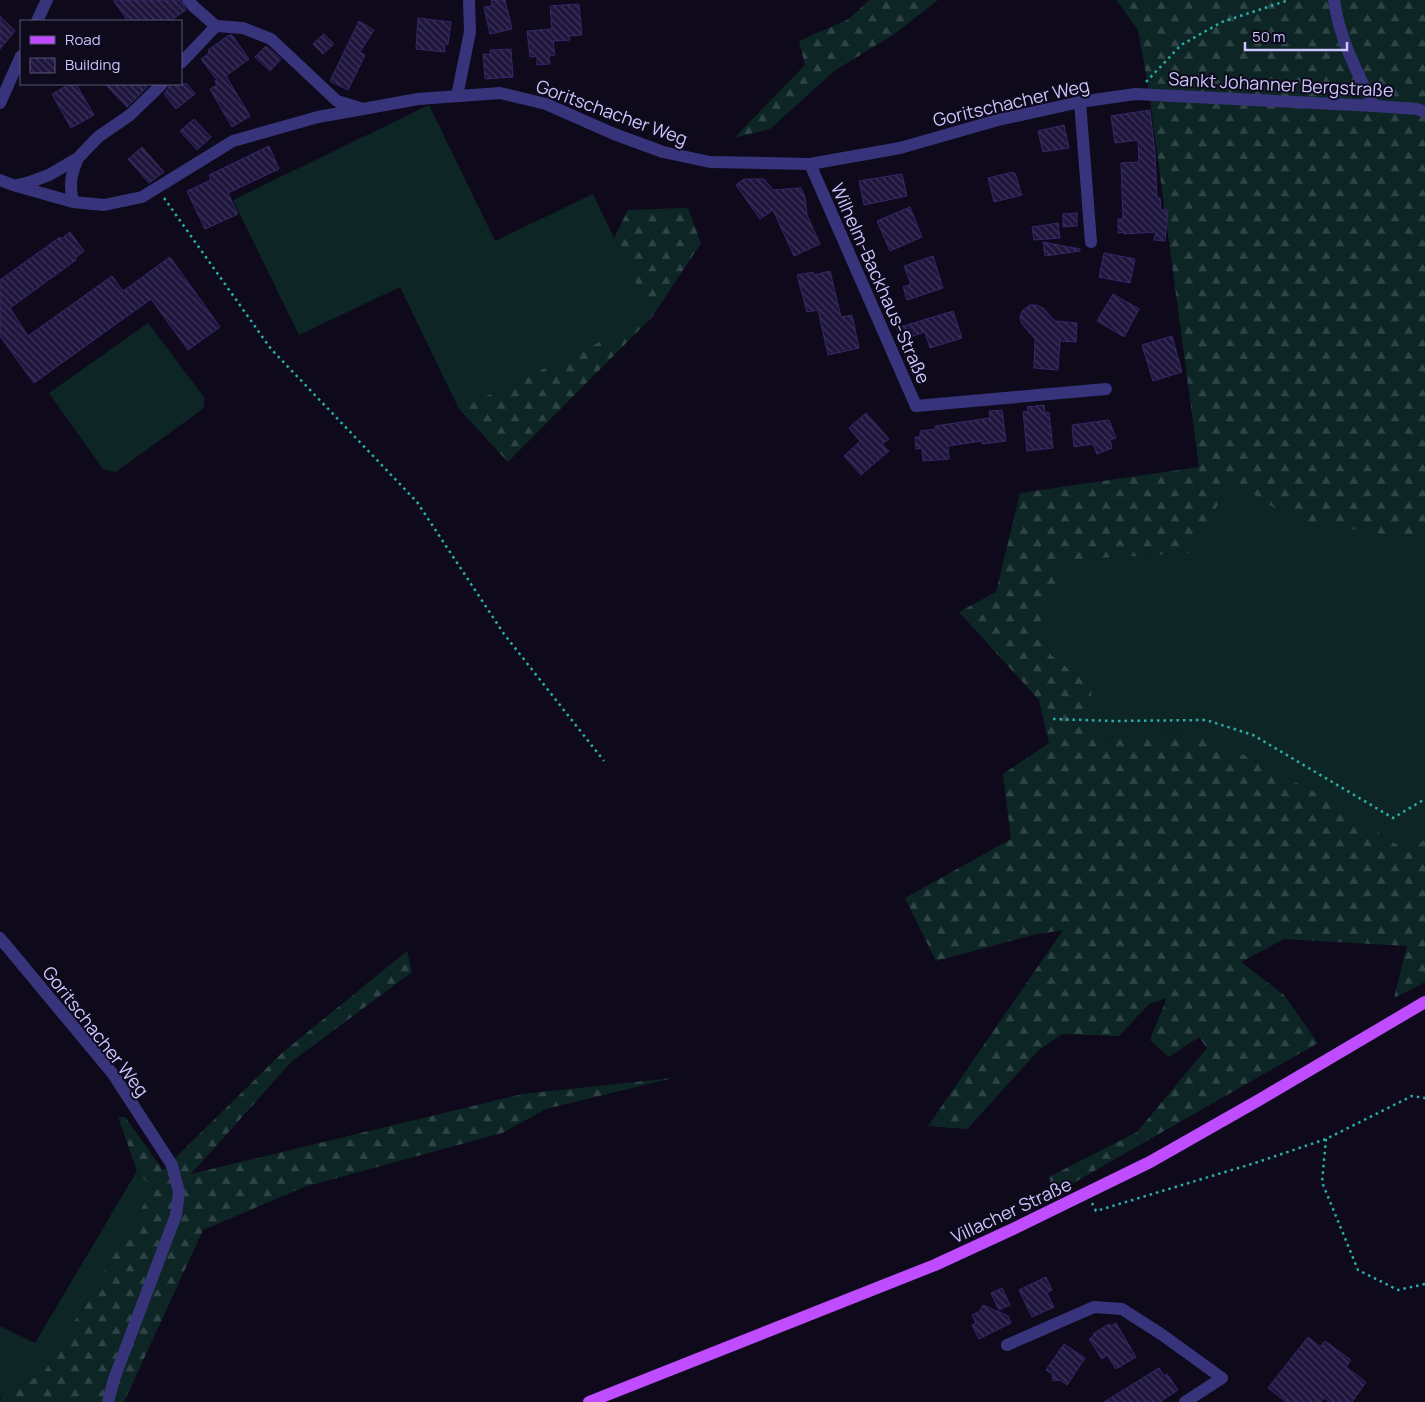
<svg xmlns="http://www.w3.org/2000/svg" width="1425" height="1402" font-family="Manrope,sans-serif">
<style>
.grass{fill:#0d2625}
.forest{fill:url(#forest-firs)}
.building{fill:url(#building-back-hatch);stroke:#35276a}
.lines{fill:none;stroke-linecap:round;stroke-linejoin:round}
.path{stroke:#29afa9;stroke-width:2.5;stroke-dasharray:2.5 4;stroke-linecap:butt}
.minor{stroke:#38347c;stroke-width:12}
.major{stroke:#bf4cff;stroke-width:12}
.labels{text-anchor:middle;dominant-baseline:central;stroke-width:4;stroke-linejoin:round;paint-order:stroke}
.street-label{font-size:18px;fill:#ccc5ff;stroke:#0e0a1c}
</style>
<defs>
<pattern id="forest-firs" width="22" height="20" patternUnits="userSpaceOnUse" patternTransform="scale(1.25)"><rect width="22" height="20" fill="#0d2625"/><path d="M5 1l3.5 6h-7zM16 11l3.5 6h-7z" fill="#2f4446"/></pattern>
<pattern id="building-back-hatch" width="6" height="6" patternUnits="userSpaceOnUse" patternTransform="scale(1.25)"><rect width="6" height="6" fill="#1e163d"/><path d="M-1 5l2 2M0 0l6 6M5-1l2 2" fill="none" stroke="#3e365a"/></pattern>
</defs>
<rect width="100%" height="100%" fill="#0e0a1c"/>
<path class="grass" d="M429,105L495,241L593,194L652,317L459,409L400,287L299,335L233,200Z
M148,323L204,397V408L116,472L103,469L49,393Z
M1232,480L1261,498L1395,536L1425,535V839L1408,852L1326,798L1206,735L1087,737L1092,687L1051,655L1039,625L1064,560L1191,553Z
M137,1171L153,1189L43,1374L2,1393L0,1397V1326L35,1343Z"/>
<path class="forest" d="M869,0H938L893,35L834,71L770,129L734,138L805,65L799,41L849,19Z
M1116,0H1425V535L1395,536L1291,519L1232,480L1191,553L1065,560L1039,625L1051,655L1092,687L1088,737L1206,735L1326,798L1408,852L1425,839V982L1394,998L1407,946L1284,939L1241,962L1284,995L1318,1043L1054,1194L1049,1177L1137,1132L1207,1048L1199,1037L1169,1057L1150,1040L1167,998L1149,1004L1119,1036L1062,1034L1039,1050L967,1129L928,1126L1063,930L1033,935L936,961L905,898L1011,839L1003,774L1049,743L1039,700L959,612L996,592L1020,493L1199,467L1149,92L1138,30Z
M688,208L701,243L652,317L508,462L459,409L652,317L614,238L628,210Z
M407,951L412,972L291,1062L191,1174L522,1094L673,1078L546,1109L502,1133L304,1187L203,1230L124,1402H0L2,1393L43,1374L153,1189L137,1171L118,1117H125L163,1170L282,1053Z"/>
<path class="building" d="M113,0H180L186,10L170,21H128Z
M491,0H505L512,29L490,34L484,7L492,6Z
M579,4L582,35L569,36L570,40L553,41L555,55L549,56L550,64L537,65V56L530,57L527,31L552,29L550,6Z
M0,16L15,31L0,49Z
M418,18L451,22L448,44L444,45L445,52L416,49Z
M359,21L374,30L360,52L365,55L348,90L330,81Z
M324,34L334,44L323,54L313,44Z
M229,35H232L249,59L226,76L250,116L232,127L210,89L217,85L215,81L217,80L201,59L209,53L208,50Z
M266,46L281,59L270,71L255,57Z
M511,49L513,77L485,79L483,54H491L490,50Z
M70,84H76L94,115L71,128L52,94Z
M105,84H143L147,87L127,107Z
M170,84H187L195,94L176,109L164,94L168,89Z
M1150,110L1155,152L1157,198H1160L1161,210H1168L1165,241L1154,240L1156,232L1124,234V232L1118,233V219H1123L1121,163L1139,162L1138,140L1115,143L1111,116Z
M194,119L211,137L197,150L180,131Z
M1064,125L1069,148L1043,152L1038,131Z
M269,146L279,169L228,193L238,214L205,229L187,191L211,180L209,175Z
M142,147L164,172L149,183L128,159Z
M1013,172V174L1015,173L1022,195L994,202L988,178Z
M902,174L907,196L864,205L859,181Z
M744,179H764L773,190L801,188L805,197L807,215L820,244L794,256L773,210L760,219L736,185Z
M910,207L922,237L890,251L877,221Z
M1077,213V226L1063,227V214Z
M1058,223L1060,238L1034,240L1032,227Z
M70,232L84,251L75,258L76,260L10,308L28,336L112,276L123,291L170,257L220,327L188,350L151,299L34,383L0,336V280L60,237L61,239Z
M1043,242L1080,249V251L1045,256Z
M1104,253L1135,259L1130,283L1099,277Z
M933,256L943,288L907,300L903,287L911,284L904,266Z
M830,271L841,317L852,315L859,348L828,355L818,310L807,312L797,275L813,272L814,275Z
M1113,294L1139,309L1124,337L1097,321Z
M1030,305H1036L1043,308L1055,321L1077,323L1076,342L1060,341L1058,370L1034,368L1035,339L1022,324L1020,318L1022,311Z
M953,311L962,338L930,348L925,332L901,340L897,328Z
M1172,336L1182,372L1153,381L1142,345Z
M1044,405L1045,413L1049,412L1053,448L1027,451L1023,412L1028,411L1027,407Z
M1002,410L1006,441L982,444V441L948,446L949,459L923,461L922,448L916,449L915,437H920V431L935,429V426L990,418L989,411Z
M866,413L889,439L882,444L889,451L861,475L844,456L860,441L849,428Z
M1109,420L1116,438L1110,440L1112,448L1097,454L1093,444L1074,447L1072,425Z
M1046,1277L1052,1290L1047,1293L1054,1307L1032,1317L1019,1290Z
M1002,1288L1010,1305L999,1310L991,1293Z
M983,1305L1008,1316L1011,1323L979,1339L972,1325L976,1323L972,1315L979,1312Z
M1116,1323L1136,1357L1116,1369L1107,1355L1102,1359L1089,1339L1094,1336L1093,1334L1109,1324L1111,1326Z
M1308,1337L1320,1347L1325,1341L1351,1360L1346,1367L1366,1382L1352,1402H1330L1324,1398L1321,1402H1286L1268,1388Z
M1064,1344L1085,1358L1067,1385L1060,1380L1053,1381L1052,1374L1046,1370Z
M1159,1368L1164,1376L1167,1374L1178,1390L1160,1402H1104Z"/>
<g class="lines">
<path class="path" d="M1146,82L1181,45L1222,22L1289,0
M164,198L271,349L417,502L504,634L604,761
M1053,719L1113,721L1206,720L1253,735L1393,818L1425,799
M1326,1139L1322,1182L1358,1270L1398,1290L1425,1284
M1092,1203L1096,1211L1255,1163L1326,1139L1412,1096L1425,1098"/>
<path class="minor" d="M188,0L194,7L216,26L243,28L271,39L337,101L360,108
M1334,0C1339,38 1357,72 1374,106
M37,21L47,0
M181,63L216,26
M457,96L470,32L469,0
M1080,102L1091,242
M0,103L21,56
M810,164L916,406L1106,389
M0,180L13,185L73,202L104,205L142,197L233,141L318,117L363,109L418,99L500,93L546,104L614,134L663,152L710,162L810,164L900,148L998,120L1080,102L1135,94L1374,106L1417,109L1425,112
M17,185L30,182L49,175L78,158L98,137L130,115L162,84
M73,202C69,185 71,174 78,158
M0,938L113,1074L172,1165L179,1192L176,1215L114,1379L108,1402
M1007,1345L1094,1307L1122,1309L1161,1334L1222,1378L1185,1402"/>
<path class="major" d="M589,1402L935,1265L1013,1229L1150,1162L1259,1100L1425,1002"/>
</g>
<g class="labels">
<g class="street-label">
<text transform="translate(1281 84) rotate(3)">Sankt Johanner Bergstraße</text>
<text transform="translate(1011 102) rotate(-13)">Goritschacher Weg</text>
<text transform="translate(612 112) rotate(20)">Goritschacher Weg</text>
<text transform="translate(881 283) rotate(66)">Wilhelm-Backhaus-Straße</text>
<text transform="translate(96 1031) rotate(52)">Goritschacher Weg</text>
<text transform="translate(1011 1210) rotate(-25)">Villacher Straße</text>
</g>
</g>
<rect x="20" y="20" width="162" height="65" fill="#0e0a1c" stroke="#5a5577"/>
<rect x="30" y="36" width="25" height="8" fill="#bf4cff" stroke="#5a5577"/>
<text x="65" y="45" font-size="15" fill="#ccc5ff">Road</text>
<rect x="30" y="58" width="25" height="15" fill="url(#building-back-hatch)" stroke="#5a5577"/>
<text x="65" y="70" font-size="15" fill="#ccc5ff">Building</text>
<path d="M1245 42v8h102v-8" fill="none" stroke="#ccc5ff" stroke-width="2.5"/>
<text x="1252" y="42" font-size="15" fill="#ccc5ff" stroke="#0e0a1c" stroke-width="4" paint-order="stroke">50 m</text>
</svg>
